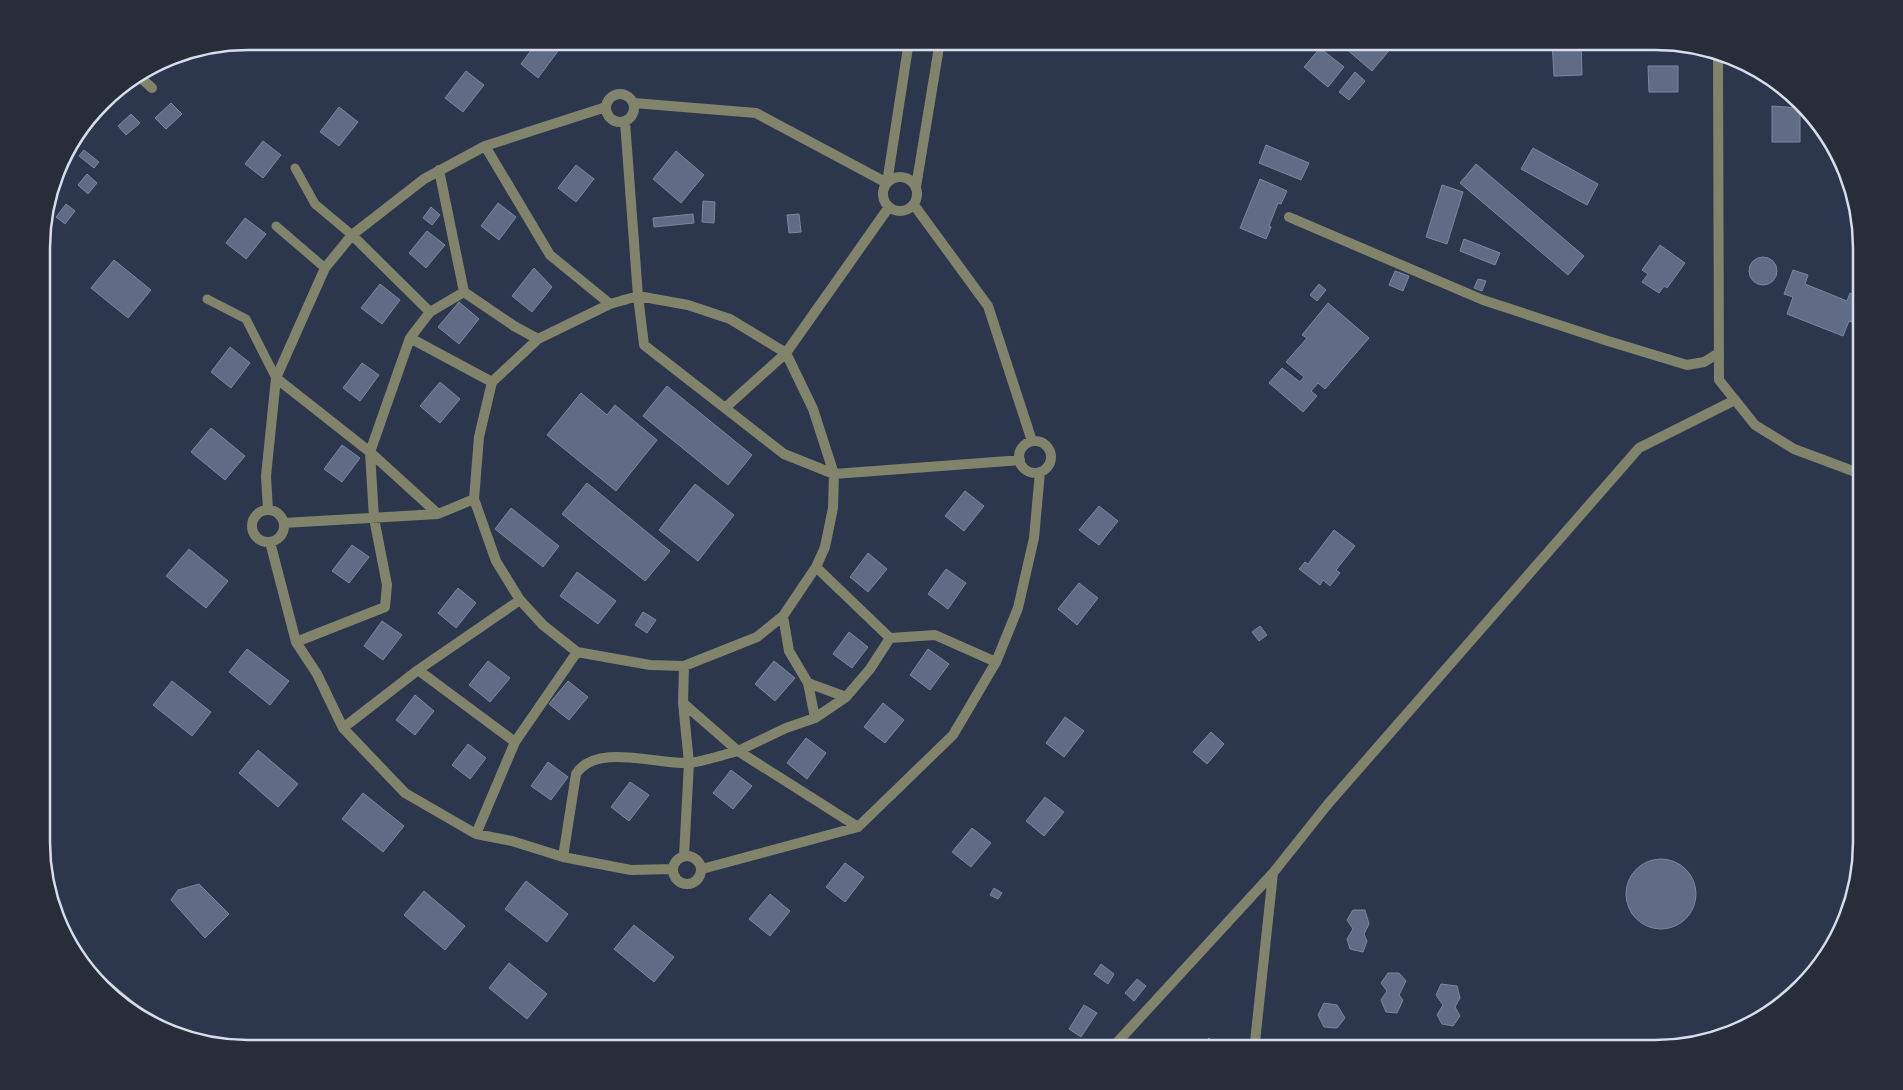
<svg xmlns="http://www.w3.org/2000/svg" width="1903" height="1090" font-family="Commissioner,sans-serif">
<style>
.building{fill:#606c85;stroke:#7a87a1}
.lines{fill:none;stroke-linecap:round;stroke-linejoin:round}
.service{stroke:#81836b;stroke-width:9}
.minor{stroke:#81836b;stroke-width:10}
.tertiary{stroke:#81836b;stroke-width:10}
.rim{fill:none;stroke:#d6ddec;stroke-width:2.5}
</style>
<rect width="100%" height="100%" fill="#2c374d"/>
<path class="building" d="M538,41H545L558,51L538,78L521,64Z
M1351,41H1386L1392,47L1372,71L1345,48Z
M1552,41H1581L1582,75L1554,76Z
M1320,48L1344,67L1328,87L1304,67Z
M1648,66H1678V92H1649Z
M466,71L484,85L463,112L445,98Z
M1355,72L1365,81L1349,100L1339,92Z
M171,103L182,114L166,129L155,118Z
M1772,106L1800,108V142H1772Z
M339,107L358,122L339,146L320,132Z
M131,114L140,123L126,135L118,126Z
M263,141L281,155L263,178L245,164Z
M1266,145L1309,163L1301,180L1259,163Z
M1533,148L1598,184L1587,205L1521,169Z
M84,150L99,162L94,168L79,156Z
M676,151L704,175L681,203L653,179Z
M1476,164L1584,256L1568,275L1460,183Z
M576,165L594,179L576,202L558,188Z
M87,174L97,183L88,194L78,185Z
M1260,179L1287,191L1281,204L1278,203L1269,226L1271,227L1266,239L1240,228Z
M1442,185L1463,192L1447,244L1426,237Z
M703,201L715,202L714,223L702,222Z
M498,203L516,217L499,240L481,226Z
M66,204L75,211L65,224L56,217Z
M431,207L440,215L432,225L423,218Z
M693,214L694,223L654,227L653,218Z
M799,214L801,232L789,233L787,215Z
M245,218L266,234L246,259L226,243Z
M427,231L445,245L426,268L409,253Z
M1464,239L1500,253L1495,265L1460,251Z
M1660,245L1685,263L1667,288L1664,286L1659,293L1642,282L1648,274L1642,270Z
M1749 271a14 14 0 1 1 28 0a14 14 0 1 1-28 0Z
M114,260L151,290L128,318L91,288Z
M534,268L552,287L532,312L512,296Z
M1793,270L1808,275L1805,284L1847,301L1850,293L1861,297V321L1860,325L1849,321L1843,336L1787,314L1793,297L1784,294Z
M1395,271L1409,276L1403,291L1389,285Z
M1478,279L1486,281L1482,291L1474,288Z
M380,284L400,300L382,324L361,308Z
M1319,284L1326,290L1317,301L1310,295Z
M459,302L479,319L459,344L438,327Z
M1328,303L1369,338L1325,389L1318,383L1311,391L1317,396L1303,412L1269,383L1282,368L1300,382L1304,377L1286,362L1307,338L1302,335Z
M230,347L250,363L231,388L211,372Z
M362,363L379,375L360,401L343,388Z
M440,382L460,399L440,423L420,406Z
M667,386L752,455L728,485L643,416Z
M581,393L607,415L615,405L657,440L616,491L547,435Z
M211,428L245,456L225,480L191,452Z
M342,445L360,458L342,482L324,469Z
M587,483L670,551L645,581L562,514Z
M695,484L734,515L698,561L659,530Z
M965,491L984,506L964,531L945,516Z
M1099,506L1118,521L1099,545L1079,530Z
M511,508L559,546L543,567L495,529Z
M1334,530L1355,546L1336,570L1340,573L1330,586L1323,580L1320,585L1299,569L1305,562L1308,564Z
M352,545L369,557L349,583L332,571Z
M189,549L228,581L206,608L166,576Z
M868,553L887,569L868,592L850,577Z
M946,569L966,583L948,609L928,594Z
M577,572L616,601L598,624L560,596Z
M1079,583L1098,598L1077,625L1058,609Z
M458,588L476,603L456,628L438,613Z
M643,612L656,620L647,633L635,625Z
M382,621L402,635L383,660L364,646Z
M1260,626L1267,635L1259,641L1252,632Z
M849,632L868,647L852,668L833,654Z
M247,649L289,681L270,705L229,672Z
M928,649L949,664L930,690L910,675Z
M488,661L510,678L490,702L469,685Z
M774,661L795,678L775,701L755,684Z
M172,681L211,712L192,736L153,705Z
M568,681L588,697L569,720L549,704Z
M415,695L434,711L415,735L396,720Z
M883,703L904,720L885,743L864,727Z
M1065,717L1084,731L1064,757L1046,743Z
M1211,732L1224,744L1207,764L1193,752Z
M806,738L826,753L807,779L787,763Z
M468,744L486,758L470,779L452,765Z
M258,750L298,784L278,807L239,773Z
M548,762L568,777L551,800L531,786Z
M731,770L752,786L733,809L713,793Z
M630,782L649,795L629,821L611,807Z
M363,793L404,826L383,852L342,819Z
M1045,797L1064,812L1044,836L1026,821Z
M972,828L991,843L971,867L952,852Z
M1626 894a35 35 0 1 1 70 0a35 35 0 1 1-70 0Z
M845,863L864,877L845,902L826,887Z
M526,881L568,914L547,942L505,909Z
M199,884L229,914L205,938L171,900L178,890Z
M994,888L1002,893L998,899L990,895Z
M424,891L465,926L445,950L404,915Z
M770,894L790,911L770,936L749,919Z
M1353,910H1365L1369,924L1364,934L1367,941L1363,952L1350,949L1347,939L1353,929L1347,920Z
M634,925L674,957L654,982L614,949Z
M509,963L547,994L527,1019L489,988Z
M1101,964L1114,974L1108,984L1094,974Z
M1388,973H1399L1406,981L1399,995L1403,1000L1397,1013L1386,1012L1381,1000L1387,991L1381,983Z
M1137,979L1146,986L1134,1001L1125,993Z
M1441,984L1457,986L1460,998L1455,1007L1460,1016L1453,1026L1442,1024L1437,1015L1443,1005L1436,995Z
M1324,1003L1337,1005L1345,1018L1337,1028L1324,1027L1318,1015Z
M1084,1005L1097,1013L1081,1037L1069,1029Z
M1209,1038L1217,1048H1199Z"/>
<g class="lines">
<path class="service" d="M295,168L315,204L352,235
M276,226L325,268
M207,299L246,319L276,378"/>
<path class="minor" d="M141,74V78L152,88
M606 108a14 14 0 1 1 28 0a14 14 0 1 1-28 0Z
M634,103L756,113L887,183L909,41
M625,122L638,296L644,345L784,454L834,474L1020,460
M485,146L550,255L610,304
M439,170L464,292L514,326L538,339
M883 194a17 17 0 1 1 34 0a17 17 0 1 1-34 0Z
M916,187L940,41
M914,205L988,306L1032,441
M1289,217L1483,300L1608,341L1687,365L1704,362L1719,353
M352,235L430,312
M638,296L688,305L730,319L786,353L813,409L834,474L833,508L825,547L816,567L783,616L757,637L684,666L650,665L577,652L543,625L520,600L496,561L474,499L479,437L492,382L538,339L610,304Z
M410,338L492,382
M276,378L370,452L438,514
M725,408L786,353L889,207
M1019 457a16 16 0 1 1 32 0a16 16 0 1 1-32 0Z
M252 526a16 16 0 1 1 32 0a16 16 0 1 1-32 0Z
M268,510L266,476L276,378L325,268L352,235L424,179L485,146L606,107
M284,523L438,514L474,499
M270,542L296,642L317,674L343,728L405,793L476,834L512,841L563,857L631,870L672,869
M890,638L935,635L996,662
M296,642L385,607L387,585L374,518L370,452L410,338L430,312L464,292
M684,666L683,703L689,763L684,856
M418,670L515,742L476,834
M808,683L846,697
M815,718L846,697L870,669L890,638L816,567
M343,728L418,670L520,600
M515,742L577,652
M738,751L786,728L815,718L808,683L789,651L783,616
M738,751L858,827
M673 870a14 14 0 1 1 28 0a14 14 0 1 1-28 0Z
M563,857L576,774C596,742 658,765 689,763C705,761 722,755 738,751L683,703
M702,869L858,827L953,735L996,662L1018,608L1034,538L1040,472
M101,981L154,1025
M1112,1048L1273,873L1328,804L1639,448L1735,400
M1257,1048L1255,1042L1273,873"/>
<path class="tertiary" d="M1718,52L1719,380L1755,425L1794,449L1861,474"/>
</g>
<path d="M0 0H1903V1090H0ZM248 50H1655A198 198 0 0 1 1853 248V842A198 198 0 0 1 1655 1040H248A198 198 0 0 1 50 842V248A198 198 0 0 1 248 50Z" fill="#282d39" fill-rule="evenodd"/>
<path class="rim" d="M248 50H1655A198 198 0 0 1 1853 248V842A198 198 0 0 1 1655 1040H248A198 198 0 0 1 50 842V248A198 198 0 0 1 248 50Z"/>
</svg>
